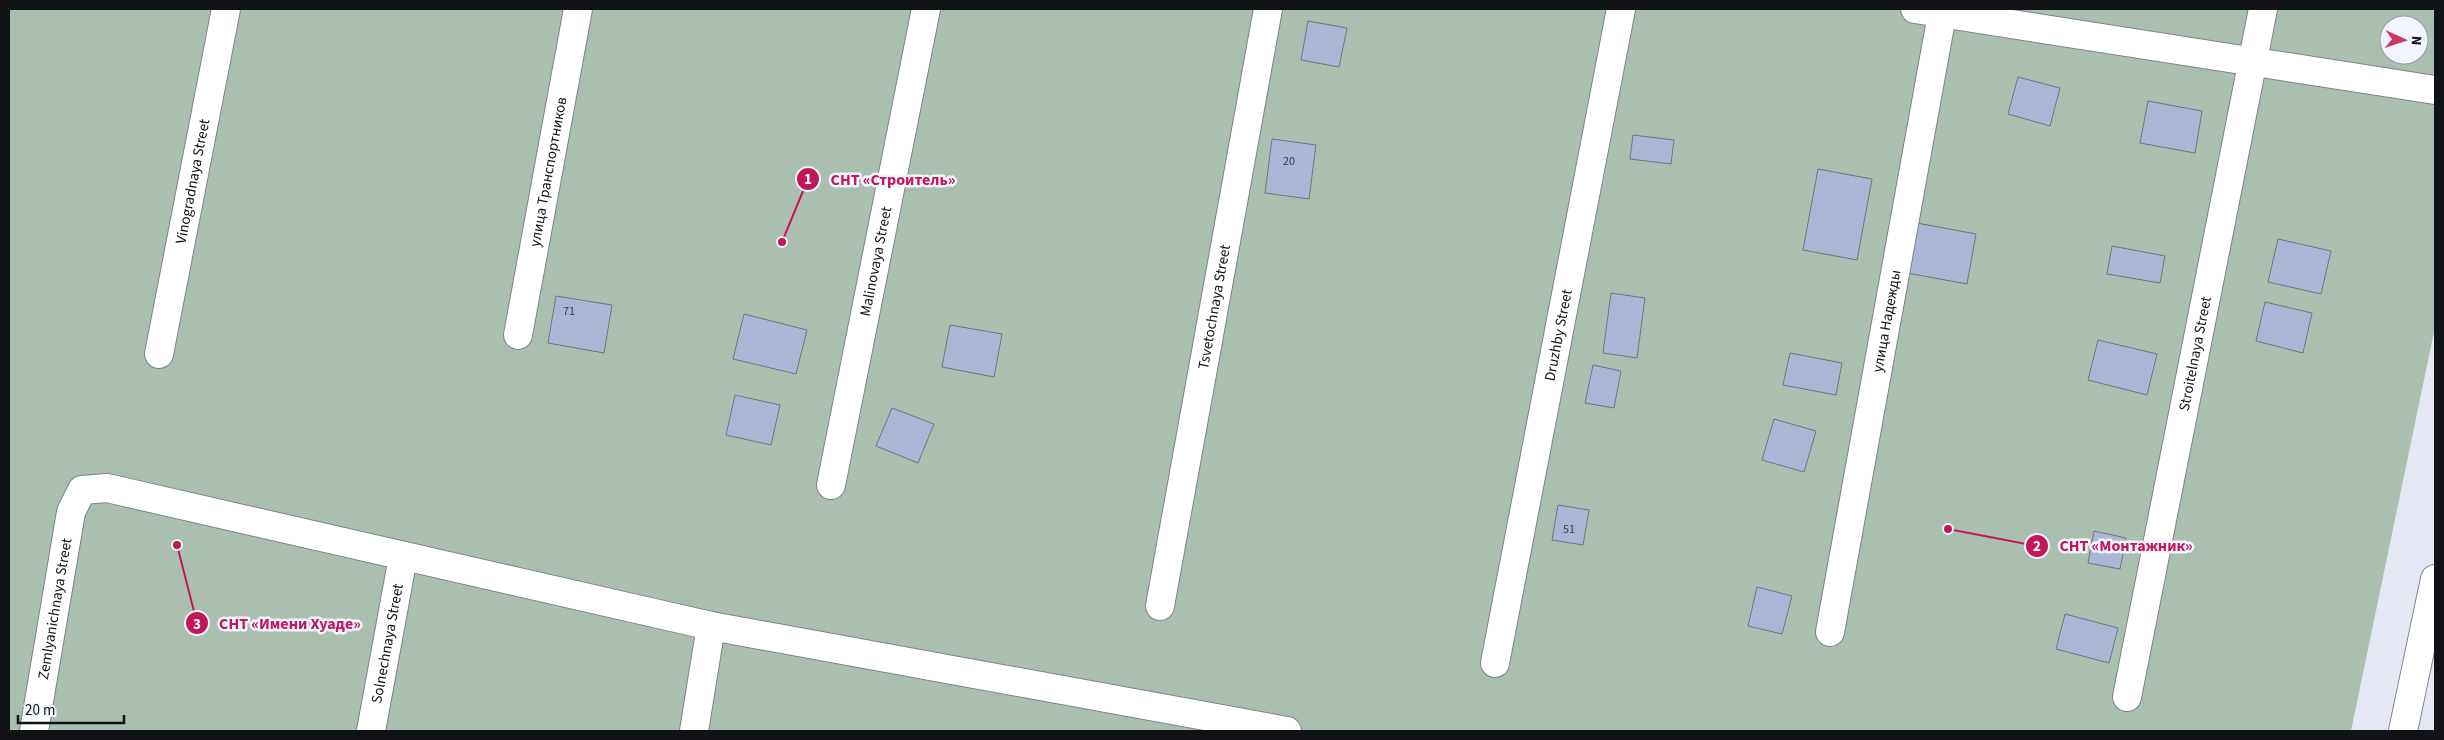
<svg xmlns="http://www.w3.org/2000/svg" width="2444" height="740" font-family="'Source Sans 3',sans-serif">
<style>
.green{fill:#abbfb0;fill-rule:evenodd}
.building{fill:#abb6d7;stroke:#71747c}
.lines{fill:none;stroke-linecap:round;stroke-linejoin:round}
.minor-casing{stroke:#7f828b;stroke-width:30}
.minor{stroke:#fff;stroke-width:28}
.labels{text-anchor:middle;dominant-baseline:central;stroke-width:5;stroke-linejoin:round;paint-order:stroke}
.number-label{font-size:12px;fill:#383b46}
.street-label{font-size:15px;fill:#111215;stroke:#f2f5ff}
.leader{fill:none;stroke:#c2185b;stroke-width:2}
.callout-dot{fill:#c2185b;stroke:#f2f5ff;stroke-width:2}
.mark-label{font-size:15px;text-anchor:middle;font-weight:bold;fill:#fff}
.callout-label{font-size:16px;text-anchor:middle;font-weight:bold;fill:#c2185b;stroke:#f2f5ff;stroke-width:5;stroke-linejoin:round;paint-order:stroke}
</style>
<rect width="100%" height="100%" fill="#e5e8f2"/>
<path class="green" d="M9,9H2435V327L2351,731H9ZM2389,25H2419V55H2389Z"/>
<path class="building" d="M1308,21L1347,28L1339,67L1301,60Z
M2018,77L2060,88L2050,126L2008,114Z
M2148,101L2202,111L2195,153L2140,143Z
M1633,135L1674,140L1671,164L1630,159Z
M1272,139L1316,145L1309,199L1265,193Z
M1818,169L1872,179L1857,260L1803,250Z
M1917,223L1976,234L1967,284L1907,273Z
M2278,239L2331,251L2321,294L2268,282Z
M2112,246L2165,256L2160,283L2107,274Z
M1611,293L1645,298L1637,358L1603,353Z
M556,296L612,305L604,353L548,343Z
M2265,302L2312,313L2303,353L2256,341Z
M744,314L807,330L796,374L733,359Z
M950,325L1002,334L994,377L942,367Z
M2098,340L2157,354L2147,395L2088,380Z
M1790,353L1842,363L1836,395L1783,385Z
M1593,365L1621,371L1614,408L1585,403Z
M735,395L780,405L771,445L726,435Z
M892,408L934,424L918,463L876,446Z
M1774,419L1816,431L1804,472L1762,460Z
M1558,505L1589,510L1583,545L1552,540Z
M2094,531L2126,538L2120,569L2088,563Z
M1757,587L1792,596L1782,634L1748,626Z
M2065,614L2118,628L2109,663L2056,649Z"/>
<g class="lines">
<defs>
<g id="minor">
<path d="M1915,9L2435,90"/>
<path id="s1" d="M518,335L578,9"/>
<path id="s2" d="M159,354L226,9"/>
<path id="s3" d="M831,485L926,9"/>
<path id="s4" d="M1160,606L1268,9"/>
<path id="s5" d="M1830,632L1943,9"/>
<path id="s6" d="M1495,663L1621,9"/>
<path id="s7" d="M2127,697L2263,9"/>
<path id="s8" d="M34,731L71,512L82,490L107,488L711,626L1287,731"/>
<path id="s9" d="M371,731L403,557"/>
<path d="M694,731L711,626"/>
<path d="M2403,731L2435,579"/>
</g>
</defs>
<use href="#minor" class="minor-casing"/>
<use href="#minor" class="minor"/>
</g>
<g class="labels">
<g class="number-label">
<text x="1289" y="161">20</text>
<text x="569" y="311">71</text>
<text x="1569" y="529">51</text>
</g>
<g class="street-label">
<text stroke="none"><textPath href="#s1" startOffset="166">улица Транспортников</textPath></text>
<text stroke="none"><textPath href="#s2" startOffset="176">Vinogradnaya Street</textPath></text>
<text stroke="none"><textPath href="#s3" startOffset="228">Malinovaya Street</textPath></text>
<text stroke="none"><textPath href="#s4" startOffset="304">Tsvetochnaya Street</textPath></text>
<text stroke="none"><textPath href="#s5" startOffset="316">улица Надежды</textPath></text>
<text stroke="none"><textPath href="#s6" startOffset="334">Druzhby Street</textPath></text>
<text stroke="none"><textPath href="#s7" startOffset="350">Stroitelnaya Street</textPath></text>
<text stroke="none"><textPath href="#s8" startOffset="124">Zemlyanichnaya Street</textPath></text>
<text stroke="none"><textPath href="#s9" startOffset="89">Solnechnaya Street</textPath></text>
</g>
</g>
<path class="leader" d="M782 242L808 179M1948 529L2037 546M177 545L197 623"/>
<g class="callout-dot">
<circle cx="782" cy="242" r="5"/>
<circle cx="1948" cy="529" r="5"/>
<circle cx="177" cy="545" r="5"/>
<circle cx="808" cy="179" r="12"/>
<circle cx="2037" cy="546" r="12"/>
<circle cx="197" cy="623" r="12"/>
</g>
<g class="mark-label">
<text x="808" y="184">1</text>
<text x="2037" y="551">2</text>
<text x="197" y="629">3</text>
</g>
<g class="callout-label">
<text x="893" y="185">СНТ «Строитель»</text>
<text x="2126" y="551">СНТ «Монтажник»</text>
<text x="290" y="629">СНТ «Имени Хуаде»</text>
</g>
<rect width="2444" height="740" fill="none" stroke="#111215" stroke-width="20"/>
<g transform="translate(2404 40) rotate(93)"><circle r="24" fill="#f2f5ff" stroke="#989aa1"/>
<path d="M0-4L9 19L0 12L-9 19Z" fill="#c73863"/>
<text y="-8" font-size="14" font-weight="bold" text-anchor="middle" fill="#111215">N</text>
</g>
<path d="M18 715v8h106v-8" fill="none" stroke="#111215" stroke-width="2.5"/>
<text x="25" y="715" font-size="15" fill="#111215" stroke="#f2f5ff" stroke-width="4" paint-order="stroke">20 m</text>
</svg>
